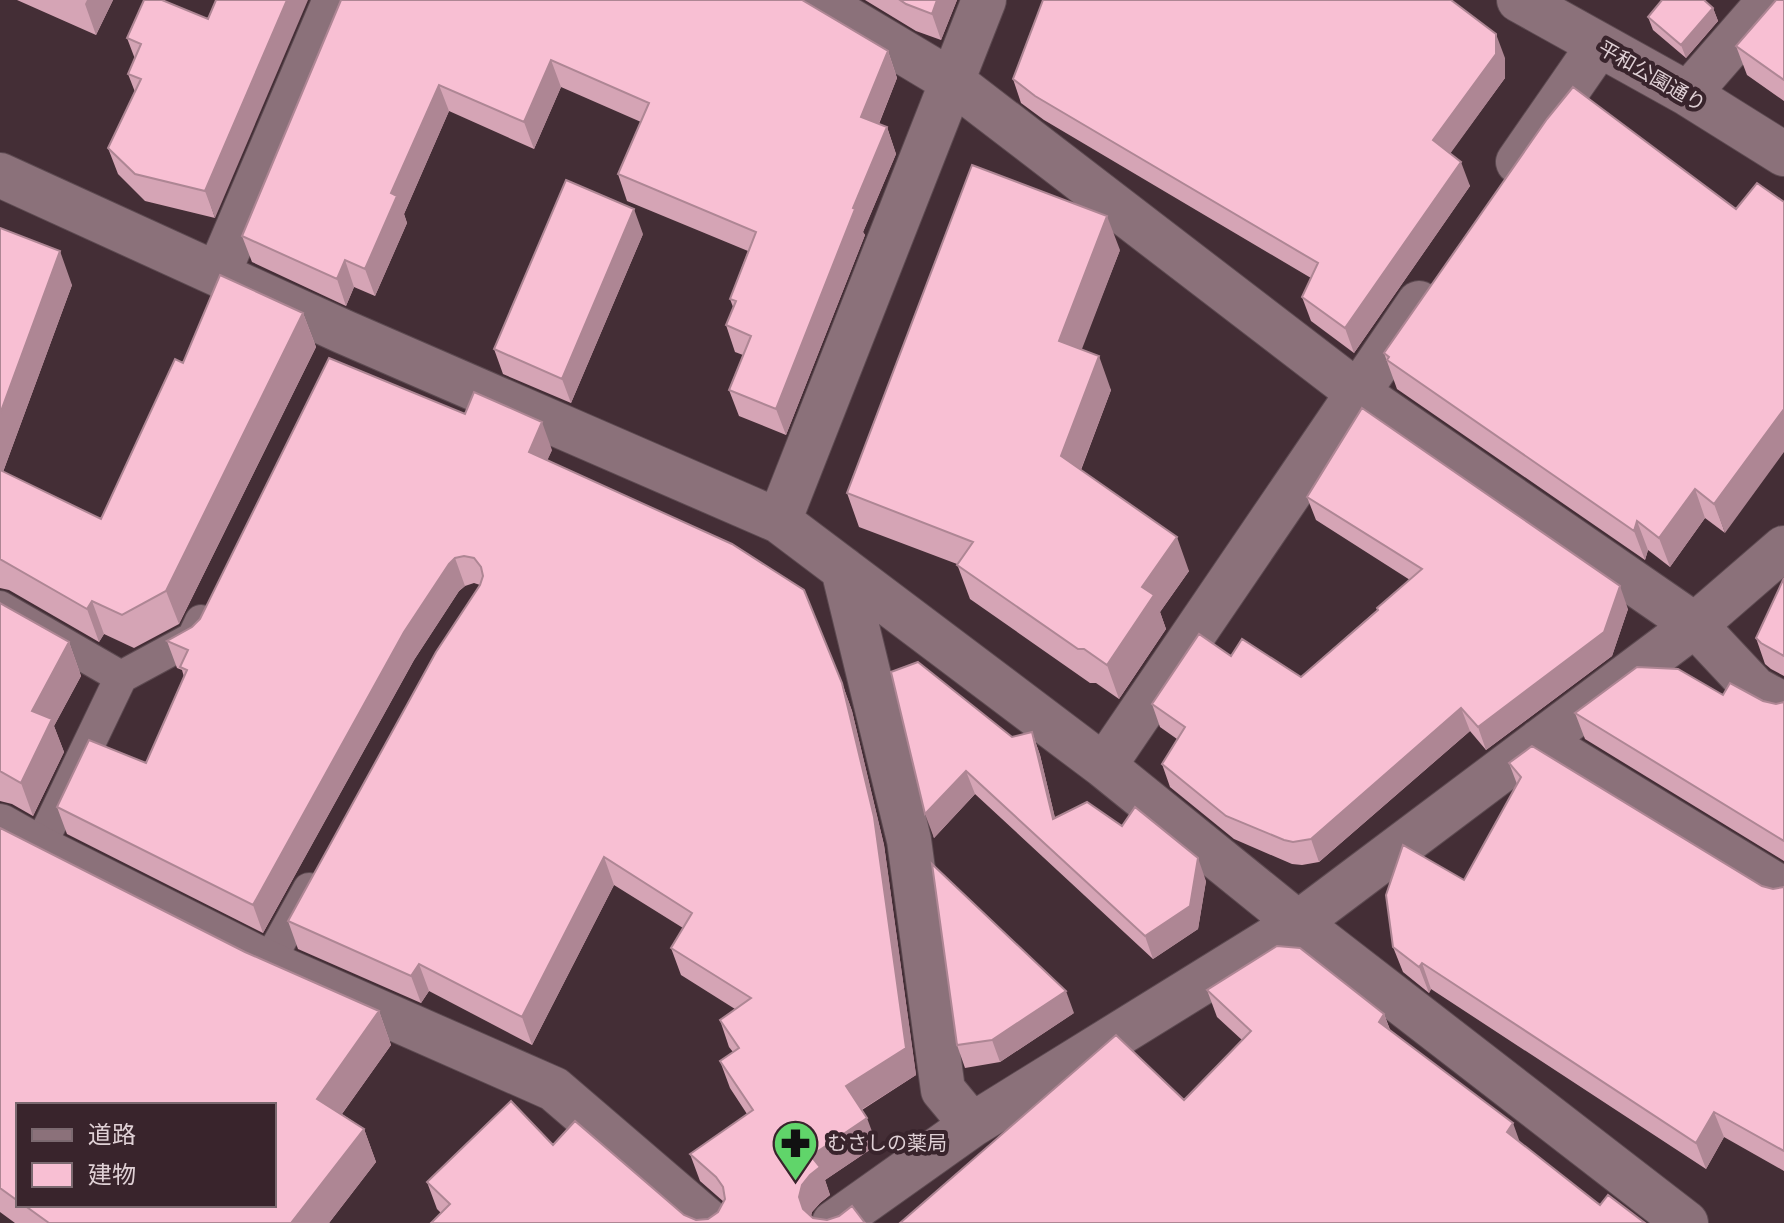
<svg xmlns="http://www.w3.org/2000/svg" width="1784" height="1223" font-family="'DM Sans','Noto Sans JP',sans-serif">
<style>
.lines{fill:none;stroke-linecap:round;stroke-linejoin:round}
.lane-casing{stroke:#5d4a51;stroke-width:34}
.street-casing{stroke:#5d4a51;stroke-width:46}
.lane{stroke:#8b717a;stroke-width:32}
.street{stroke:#8b717a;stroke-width:44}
.wall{fill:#d5a4b5;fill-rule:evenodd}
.shaded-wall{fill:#ae8694}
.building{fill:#f8bfd3;stroke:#ae8694;stroke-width:2}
.labels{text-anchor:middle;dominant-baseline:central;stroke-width:8;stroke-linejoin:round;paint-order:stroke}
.street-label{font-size:20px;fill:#dfd0d5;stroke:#39242c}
.poi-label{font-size:20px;fill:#dfd0d5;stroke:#39242c;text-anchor:start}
</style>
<rect width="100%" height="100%" fill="#442e36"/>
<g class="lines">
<defs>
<path id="lane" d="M0,607L121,677L39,848
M121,677L193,638L201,621
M268,963L309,889"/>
<path id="street" d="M816,0L953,82L1357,392L1695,625L1755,689L1784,705
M1519,0L1688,94L1784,154
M1688,94L1770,0
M1518,162L1599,45
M0,175L344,332L779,521L1104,766L1298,923L1686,1223
M218,274L335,0
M779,521L984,0
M843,569L909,840L943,1090L972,1125
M1540,741L1784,890
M1104,766L1419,303
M0,826L39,848L268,963L554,1089L710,1223
M834,1223L972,1125L1298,923L1695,625L1784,548"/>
</defs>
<use href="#lane" class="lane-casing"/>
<use href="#street" class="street-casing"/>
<use href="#lane" class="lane"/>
<use href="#street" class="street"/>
</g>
<path class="wall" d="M17,0H113L96,35Z
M144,0L215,218L145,201L118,174L108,148L135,92L128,74L135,59L127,38Z
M341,0L888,51L897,78L879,124L887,127L896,154L863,232L865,235L786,435L739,416L729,390L743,355L735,352L726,325L733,307L730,299L748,251L627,201L618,174L641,122L561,87L534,149L449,111L404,214L407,223L375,296L354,287L346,306L252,262L242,236Z
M865,0H957L941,40L916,31Z
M1784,0V101L1747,75L1736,46Z
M1713,8L1718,21L1686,58L1653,30L1648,17Z
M1505,58V78L1450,153L1470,186L1354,353L1311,321L1302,297L1311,278L1044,120L1021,103L1013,79Z
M1573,87L1725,533L1705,518L1670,567L1648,550L1645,560L1397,389L1384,353Z
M0,228L72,285L3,472L101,519L183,363L303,313L316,347L179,624L134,648L104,634L99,642L9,590L0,588Z
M643,234L571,403L503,374L494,349Z
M1120,250L1081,349L1111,390L1081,470L1189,571L1160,612L1166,629L1119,699L1096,683H1090L970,599L957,564L859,527L847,493Z
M552,450L547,460L842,683L852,711L884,845L916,1075L862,1110L877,1145L825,1180L830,1195L820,1203L812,1212L811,1216L813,1218L827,1220L865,1223H431L441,1213L437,1209L427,1182L553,1145L684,1215L696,1220L708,1219L718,1212L724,1202L700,1181L690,1154L747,1114L730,1088L720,1061L733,1052L729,1047L720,1020L735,1009L681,975L671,948L683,928L614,885L532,1045L429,991L421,1003L298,949L288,921L480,585L474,583L465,586L459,591L414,660L263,933L67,834L57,807L146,763L184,677L182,670L177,668L167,641Z
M1307,497L1628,609L1612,656L1486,750L1470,731L1319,862L1302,865L1292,864L1234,839L1170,787L1162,764L1177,739L1160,727L1152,704L1231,656L1301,677L1377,610V608L1410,580L1316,520Z
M1784,578V676L1771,669L1765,664L1756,638Z
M0,603L69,642L81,676L54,726L64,752L33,816L12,804L0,801Z
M891,672L1012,737L1032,732L1040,755L1055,818L1122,826L1206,881L1198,929L1153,959L975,794L934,838Z
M1723,695L1776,704L1784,702V861L1585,739L1575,713Z
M1509,763L1762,886L1773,889L1784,887V1171L1724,1137L1706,1169L1431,989L1429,993L1403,972L1393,947L1464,880L1517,784Z
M0,828L245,952L379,1011L391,1045L342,1114L364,1129L376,1162L329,1223H15L0,1212ZM18,1105L274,1205H18Z
M1207,990L1384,1014L1391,1032L1519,1142L1600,1205L1184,1100L1242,1040L1217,1017Z
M1074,1013L1000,1062L965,1068L957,1045Z"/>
<path class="shaded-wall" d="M87,0H113L96,35L85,4Z
M287,0H308L215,218L205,191Z
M937,0H957L941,40L932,14Z
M1713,8L1718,21L1686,58L1681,45Z
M1496,34L1505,58V78L1442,165L1433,140Z
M888,51L897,78L871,143L861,117Z
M551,60L561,87L534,149L524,122Z
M439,85L449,111L404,214L407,223L375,296L365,269L391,193Z
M887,127L896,154L863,232L865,235L786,435L776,409L853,208Z
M1461,162L1470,186L1354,353L1345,328Z
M634,209L643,234L571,403L562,379Z
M1107,216L1120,250L1072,375L1059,341Z
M60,251L72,285L0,480V414Z
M345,260L354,287L346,306L337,279Z
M303,313L316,347L179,624L166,591Z
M1099,356L1111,390L1073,490L1061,456Z
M1784,409V452L1725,533L1714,504Z
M542,422L552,450L539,479L529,452Z
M1695,489L1705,518L1670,567L1659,538Z
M1637,521L1648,550L1645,560L1634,531Z
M1177,537L1189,571L1160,612L1166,629L1119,699L1107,665L1142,587Z
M455,558L465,586L459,591L414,660L263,933L253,905L404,632L449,564Z
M1620,586L1628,609L1612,656L1486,750L1478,727Z
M92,601L104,634L99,642L87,609Z
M69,642L81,676L54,726L64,752L33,816L21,783L32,711Z
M842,683L852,711L884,845L916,1075L856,1113L846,1086Z
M1461,708L1470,731L1319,862L1311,839Z
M1032,732L1040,755L1061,843L1053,819Z
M966,771L975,794L934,838L925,814Z
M604,857L614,885L532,1045L522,1017Z
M1198,858L1206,881L1198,929L1153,959L1145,936Z
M1422,963L1431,989L1429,993L1419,967Z
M419,964L429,991L421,1003L411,976Z
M1066,991L1074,1013L1000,1062L992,1040Z
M379,1011L391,1045L329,1132L317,1099Z
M1384,1014L1394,1041L1379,1022Z
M1714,1112L1724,1137L1706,1169L1696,1143Z
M867,1118L877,1145L825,1180L830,1195L820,1203L812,1212L809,1223H808L799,1197L811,1156Z
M1513,1123L1523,1151L1507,1132Z
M364,1129L376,1162L329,1223H291Z"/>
<path class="building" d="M144,0H162L208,19L216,0H287L205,191L135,174L108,148L141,79L128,74L141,44L127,38Z
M341,0H802L888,51L861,117L887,127L853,208L855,209L776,409L729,390L751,336L726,325L736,301L730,299L756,232L618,174L649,103L551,60L524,122L439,85L391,193L397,196L365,269L345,260L337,279L242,236Z
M900,0H937L932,14L906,4Z
M1043,0H1451L1496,34V54L1433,140L1461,162L1345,328L1302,297L1318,263L1035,96L1013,79Z
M1662,0H1704L1713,8L1681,45L1648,17Z
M1776,0H1784V80L1736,46Z
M1573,87L1736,209L1757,183L1784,202V409L1714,504L1695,489L1659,538L1637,521L1634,531L1387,360L1389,357L1384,353L1547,119Z
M972,165L1107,216L1059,341L1099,356L1061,456L1177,537L1142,587L1154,595L1107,665L1084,649H1078L957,565L973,542L847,493Z
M566,180L634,209L562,379L494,349Z
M0,228L60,251L0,414Z
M220,275L303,313L166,591L122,615L92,601L87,609L0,559V470L101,519L175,359L183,363Z
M329,358L465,414L474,392L542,422L529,452L732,544L804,590L842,683L874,817L906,1048L846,1086L867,1118L811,1156L820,1167L810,1175L802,1185L799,1197L803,1209L813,1218L827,1220L839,1216L852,1206L865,1223H431L450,1204L427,1182L511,1101L553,1145L575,1121L684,1215L696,1220L708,1219L718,1212L725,1199L723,1187L716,1177L690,1154L753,1110L720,1061L739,1048L720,1020L751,998L671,948L692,913L604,857L522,1017L419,964L411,976L288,921L436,652L480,585L483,576L481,567L474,558L464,556L455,558L449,564L404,632L253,905L57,807L89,740L146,763L187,670L180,667L188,650L167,641L192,627L200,619Z
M1362,408L1620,586L1604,632L1478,727L1461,708L1311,839L1293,842L1284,840L1226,816L1162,764L1185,727L1152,704L1199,634L1231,656L1242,639L1301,677L1378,610L1377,608L1422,569L1307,497Z
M1784,578V656L1761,643L1756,638Z
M0,603L69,642L32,711L52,719L21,783L0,771Z
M918,662L1012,737L1032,732L1053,819L1087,802L1122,826L1135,807L1198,858L1190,906L1145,936L966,771L925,814L891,672Z
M1637,667L1678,669L1723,695L1730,683L1763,701L1776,704L1784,702V841L1575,713Z
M1532,746L1762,886L1773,889L1784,887V1151L1714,1112L1696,1143L1422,963L1419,967L1393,947L1386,895L1403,845L1464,880L1521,777L1509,763Z
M0,828L245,952L379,1011L317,1099L364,1129L291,1223H49L24,1205H274V1105H18V1201L0,1188Z
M932,864L1066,991L992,1040L957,1045Z
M1277,946L1300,948L1384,1014L1379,1022L1513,1123L1507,1132L1600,1205L1608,1195L1645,1223H900L1116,1035L1184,1100L1251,1031L1207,990Z"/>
<defs>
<symbol id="pharmacy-pin" viewBox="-11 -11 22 30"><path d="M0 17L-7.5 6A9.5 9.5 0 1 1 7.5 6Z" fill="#60d56a" stroke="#39242c"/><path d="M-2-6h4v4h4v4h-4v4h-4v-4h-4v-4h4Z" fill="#111"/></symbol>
</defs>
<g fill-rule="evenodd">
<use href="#pharmacy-pin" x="770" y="1118" width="51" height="69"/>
</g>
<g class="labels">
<g class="street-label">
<text transform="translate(1652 76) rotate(30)">平和公園通り</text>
</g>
<g class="poi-label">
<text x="827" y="1143">むさしの薬局</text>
</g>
</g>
<rect x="16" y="1103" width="260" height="104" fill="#39242c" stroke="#7b6970" stroke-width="2"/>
<rect x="32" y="1129" width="40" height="12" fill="#8b717a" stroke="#7b6970" stroke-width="2"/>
<text x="88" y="1143" font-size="24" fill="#dfd0d5">道路</text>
<rect x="32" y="1163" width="40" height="24" fill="#f8bfd3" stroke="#7b6970" stroke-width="2"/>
<text x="88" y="1183" font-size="24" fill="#dfd0d5">建物</text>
</svg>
